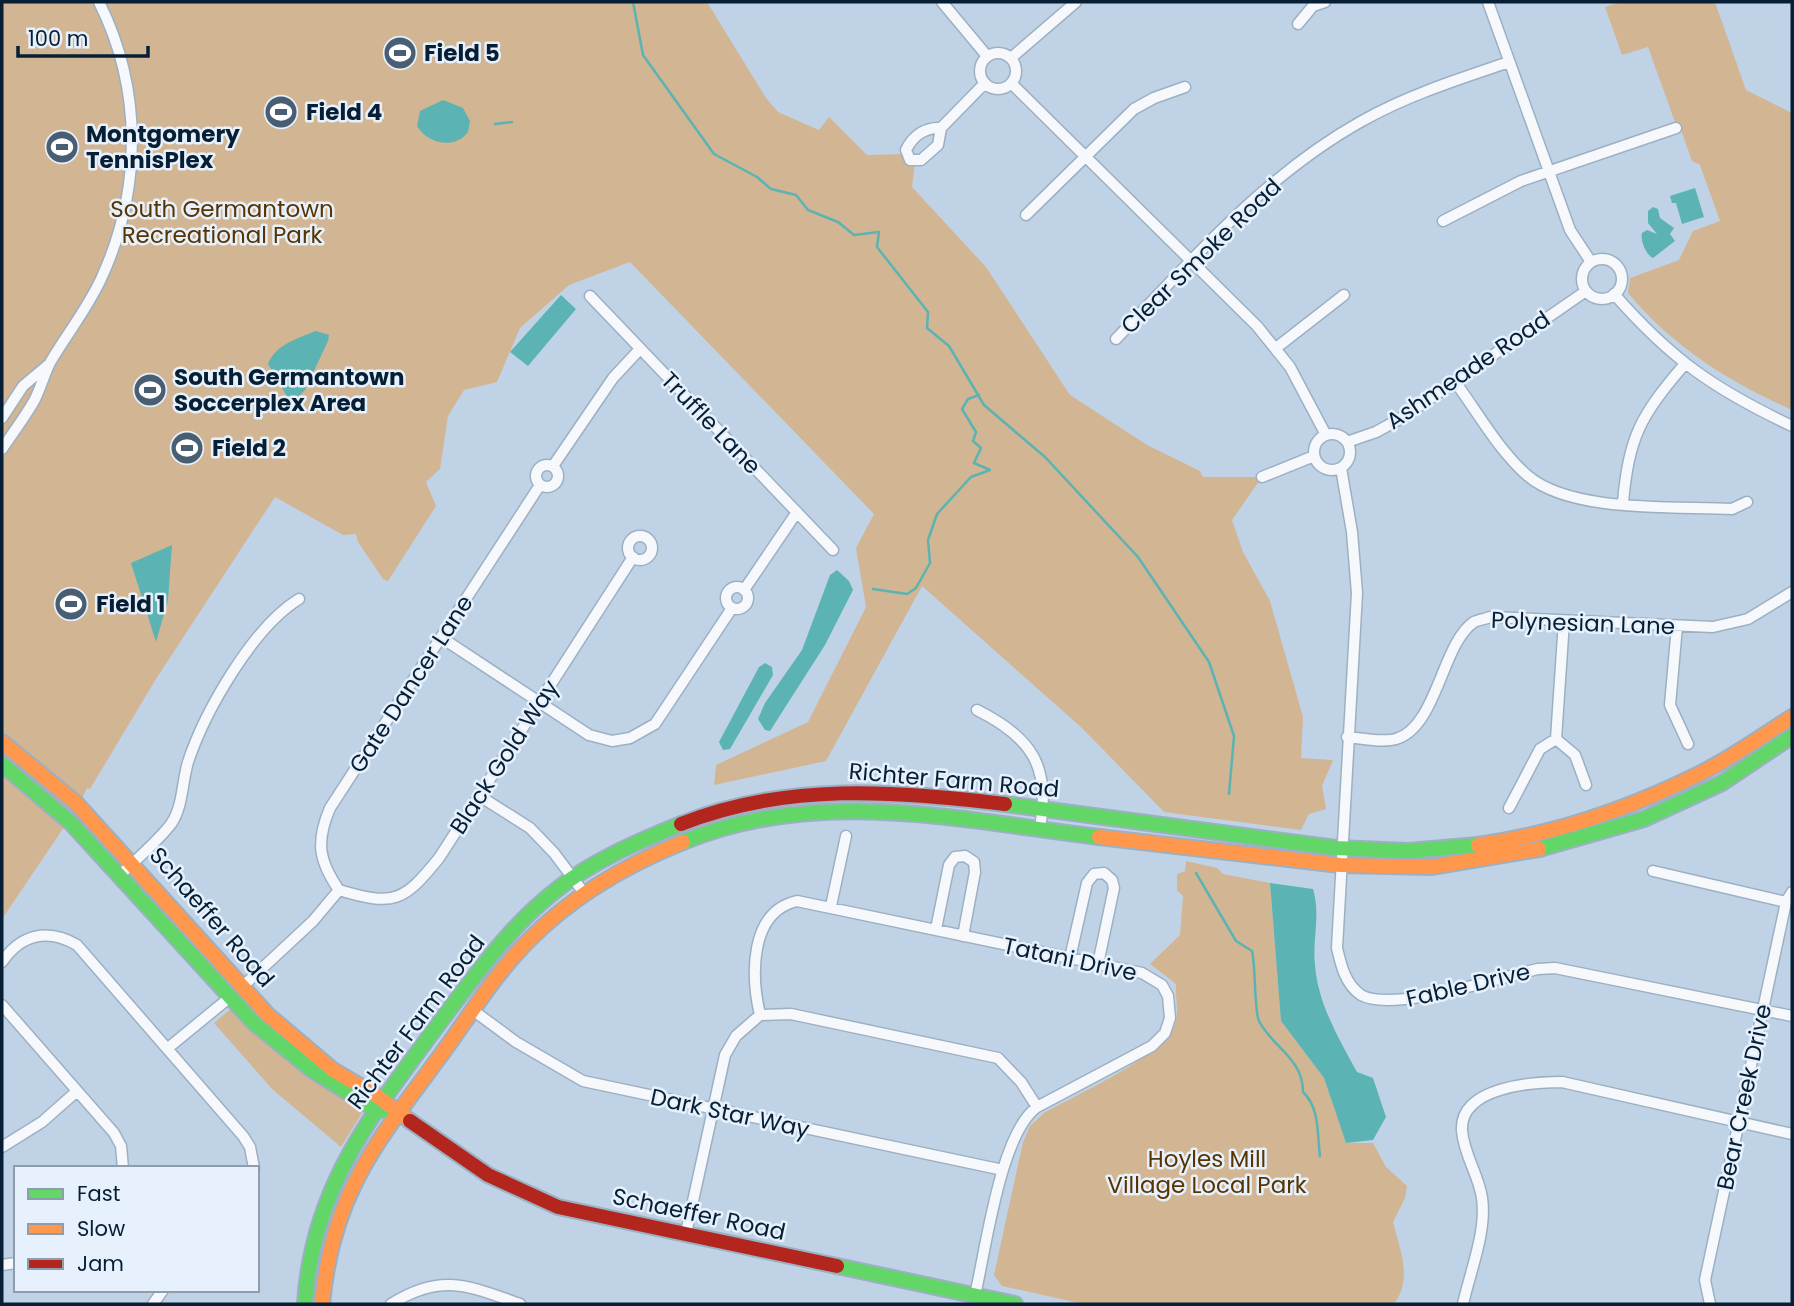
<svg xmlns="http://www.w3.org/2000/svg" width="1794" height="1306" font-family="Poppins,sans-serif">
<style>
.green{fill:#d2b592}
.water{fill:#5cb3b3}
.lines{fill:none;stroke-linecap:round;stroke-linejoin:round}
.stream{stroke:#5cb3b3;stroke-width:2.5}
.street-casing{stroke:#9cb0c3;stroke-width:13}
.fast-casing{stroke:#9cb0c3;stroke-width:18}
.slow-casing{stroke:#9cb0c3;stroke-width:18}
.jam-casing{stroke:#9cb0c3;stroke-width:18}
.street{stroke:#f6f8fb;stroke-width:10}
.fast{stroke:#63d668;stroke-width:14}
.slow{stroke:#ff974d;stroke-width:14}
.jam{stroke:#b3261e;stroke-width:14}
.labels{text-anchor:middle;dominant-baseline:central;stroke-width:5;stroke-linejoin:round;paint-order:stroke}
.poi-label{font-size:23px;font-weight:bold;fill:#071f34;stroke:#e6f1fd;text-anchor:start}
.park-label{font-size:23px;fill:#583400;stroke:#e6f1fd}
.street-label{font-size:23px;fill:#071f34;stroke:#e6f1fd}
</style>
<rect width="100%" height="100%" fill="#c0d3e6"/>
<path class="green" d="M2,2H707L766,98L778,112L819,130L829,117L867,155L907,154L915,162L912,187L986,267L1070,395L1147,445L1200,471L1203,477H1262L1232,520L1243,552L1270,601L1303,717L1301,758L1333,760L1322,786L1326,809L1309,814L1301,830L1164,812L1082,728L922,586L826,761L714,785L716,765L808,722L866,607L856,548L874,514L630,262L569,285L520,328L497,382L464,390L448,416L440,469L426,482L436,506L388,581L383,579L358,542L356,534L343,535L275,497L156,679L90,789L87,788L79,805L2,919Z
M1621,2H1715L1746,90L1792,113V410C1729,382 1673,347 1628,293L1630,278L1679,260L1693,231L1720,221L1700,165L1692,161L1679,124L1676,125L1648,47L1622,55L1605,7Z
M1186,861L1217,868L1223,874L1270,883L1281,1021L1324,1078L1346,1143H1373L1386,1167L1407,1186L1405,1198L1393,1222C1400,1251 1413,1278 1394,1304H1083L1002,1286L994,1275L1023,1142L1030,1126L1044,1113C1074,1096 1162,1056 1174,1027C1180,1012 1175,999 1176,984L1150,964L1180,935L1183,896L1177,890V874L1185,871Z
M240,1001L253,1002L359,1098L362,1113L341,1147L272,1089L214,1023Z"/>
<path class="water" d="M443,100L463,108L470,121L468,132C454,150 428,144 417,126L420,111Z
M1695,188L1704,217L1682,224L1676,203H1672L1670,196Z
M1653,207L1658,209L1660,218L1674,228L1670,234L1675,241L1653,258C1646,255 1640,240 1642,233L1647,230L1657,234L1648,223V211Z
M561,295L576,309L528,366L510,352Z
M316,331L329,335L328,341L305,390L294,401L289,400L268,364C275,345 298,338 316,331Z
M172,545L168,600L156,642L131,563Z
M837,570L849,581L853,590L825,645L770,731L765,730L758,719L765,703L802,650L830,575Z
M765,663L772,667L773,675L730,749L723,750L719,742L759,667Z
M1270,883L1313,889C1321,916 1312,939 1315,965C1318,1004 1339,1039 1357,1072L1373,1078L1386,1117L1373,1140L1346,1143L1324,1078L1281,1021Z"/>
<g class="lines">
<path class="stream" d="M633,2L643,55L714,154L757,177L771,189L796,195L808,210L838,222L854,235L879,232L877,247L928,312L927,328L949,346L984,405L1045,457L1138,557L1209,662L1234,736L1229,794
M495,124L512,122
M873,589L907,594L916,588L930,563L928,540L937,514L971,477L990,470L974,463L981,448L973,441L976,432L962,409L968,399L979,395
M1196,873L1236,941L1252,951C1256,969 1254,1011 1259,1021C1273,1048 1303,1058 1303,1092C1320,1108 1317,1134 1320,1156"/>
<defs>
<path id="street" d="M942,2L987,56
M1488,2L1570,230L1591,262
M1298,24L1313,6L1325,2
M980 71a18 18 0 1 1 36 0a18 18 0 1 1-36 0Z
M1011,58L1076,2
M1011,83L1257,326L1290,367L1326,435
M941,128L938,145L921,160H910L906,150C913,135 926,127 941,128L985,83
M1026,215L1134,109L1154,98L1185,87
M1443,221L1521,181L1676,128
M1582 279a20 20 0 1 1 40 0a20 20 0 1 1-40 0Z
M1614,294C1672,360 1714,389 1792,426
M590,296L833,550
M1116,339C1192,260 1265,175 1362,121C1408,95 1459,79 1509,62
M1276,348L1344,295
M1456,383C1478,413 1499,451 1528,476C1572,513 1675,506 1732,509L1747,502
M2,418L23,386L48,365
M1314 452a18 18 0 1 1 36 0a18 18 0 1 1-36 0Z
M1347,442L1376,432L1405,416L1586,291
M2,449C12,434 25,417 34,401C41,388 44,374 51,361C67,334 87,309 101,279C142,190 143,90 99,2
M536 476a11 11 0 1 1 22 0a11 11 0 1 1-22 0Z
M553,466L613,378L640,349
M1341,468L1352,532L1357,593L1337,948C1341,965 1345,984 1361,995C1392,1013 1501,977 1538,969L1555,968L1792,1016
M1262,477L1314,456
M1623,503C1628,438 1641,415 1684,365
M628 548a12 12 0 1 1 24 0a12 12 0 1 1-24 0Z
M726 598a11 11 0 1 1 22 0a11 11 0 1 1-22 0Z
M744,590L797,512
M1677,626L1670,705L1688,744
M442,638L589,735L612,741L630,738L655,724L732,608
M977,710C1031,737 1051,766 1040,827
M1347,737C1361,738 1383,743 1396,739C1437,727 1442,643 1474,622C1478,620 1485,619 1490,617L1713,627L1748,619L1792,592
M1556,739L1575,755L1586,785
M478,795L530,828L554,853L584,893
M1509,808L1540,749L1556,739L1564,621
M1653,871L1786,902
M121,874C137,859 157,842 171,824C183,807 182,782 188,762C205,711 253,627 299,599
M339,890C395,907 404,901 439,858L633,557
M339,890C318,860 316,841 330,808L540,485
M831,906L846,836
M936,929L949,865L955,857L965,856L974,862L975,872L963,936
M1070,958L1087,883L1094,874L1104,873L1112,880L1114,888L1098,964
M2,962C21,934 48,928 77,945L243,1136L250,1147L254,1168
M242,987L313,921L339,890
M2,1005L114,1133L121,1146L123,1168
M474,1011L516,1042L583,1081L1003,1170
M760,1015C751,976 749,912 797,901L1142,973L1162,985L1168,996L1170,1018L1165,1033L1152,1046L1037,1107C1000,1134 986,1249 975,1295
M168,1048L229,998
M2,1147L42,1122L76,1092
M686,1233L725,1055L736,1036L760,1015L791,1014L998,1058L1021,1082L1037,1107
M2,1265L16,1263
M153,1304L163,1290
M391,1304C442,1272 469,1286 520,1304
M1463,1304C1470,1272 1487,1231 1482,1198C1479,1176 1464,1155 1462,1131C1459,1087 1532,1082 1562,1082L1792,1134
M1710,1304L1705,1280L1786,902L1792,892"/>
<path id="fast" d="M2,764L71,823L254,1023L312,1070L375,1109L384,1110
M1005,804L1336,848L1408,851L1478,845
M683,842C819,786 958,820 1099,837
M1539,849L1644,819L1722,783L1792,736
M837,1266L1015,1304
M305,1304C312,1187 373,1113 440,1022C475,976 509,927 555,891C590,862 639,841 681,824"/>
<path id="slow" d="M2,742L76,803L268,1015L333,1070L377,1096L410,1121
M1099,837L1340,865L1431,867L1539,849
M1478,845C1555,834 1631,808 1701,773C1733,757 1762,736 1792,717
M322,1304C332,1195 375,1144 438,1059C467,1020 493,976 528,941C571,897 626,865 683,842"/>
<path id="jam" d="M681,824C787,782 894,791 1005,804
M410,1121L488,1175L558,1207L837,1266"/>
</defs>
<use href="#street" class="street-casing"/>
<use href="#fast" class="fast-casing"/>
<use href="#slow" class="slow-casing"/>
<use href="#jam" class="jam-casing"/>
<use href="#street" class="street"/>
<use href="#fast" class="fast"/>
<use href="#slow" class="slow"/>
<use href="#jam" class="jam"/>
</g>
<defs>
<symbol id="stadium-disc" viewBox="-11 -11 22 22"><circle r="9.5" fill="#485e72" stroke="#e6f1fd"/><path d="M0-5a6.5 5 0 1 0 0 10a6.5 5 0 1 0 0-10ZM-3.5-1.8h7v3.6h-7Z" fill="#fff"/></symbol>
</defs>
<g fill-rule="evenodd">
<use href="#stadium-disc" x="381" y="34" width="38" height="38"/>
<use href="#stadium-disc" x="262" y="93" width="38" height="38"/>
<use href="#stadium-disc" x="43" y="128" width="38" height="38"/>
<use href="#stadium-disc" x="131" y="371" width="38" height="38"/>
<use href="#stadium-disc" x="168" y="429" width="38" height="38"/>
<use href="#stadium-disc" x="52" y="585" width="38" height="38"/>
</g>
<g class="labels">
<g class="poi-label">
<text x="424" y="53">Field 5</text>
<text x="306" y="112">Field 4</text>
<text x="86" y="134">Montgomery<tspan x="86" dy="26">TennisPlex</tspan></text>
<text x="174" y="377">South Germantown<tspan x="174" dy="26">Soccerplex Area</tspan></text>
<text x="212" y="448">Field 2</text>
<text x="96" y="604">Field 1</text>
</g>
<g class="park-label">
<text x="222" y="209">South Germantown<tspan x="222" dy="26">Recreational Park</tspan></text>
<text x="1207" y="1159">Hoyles Mill<tspan x="1207" dy="26">Village Local Park</tspan></text>
</g>
<g class="street-label">
<text transform="translate(1201 256) rotate(-44)">Clear Smoke Road</text>
<text transform="translate(1468 370) rotate(-34)">Ashmeade Road</text>
<text transform="translate(711 423) rotate(46)">Truffle Lane</text>
<text transform="translate(1583 623) rotate(2)">Polynesian Lane</text>
<text transform="translate(411 684) rotate(-57)">Gate Dancer Lane</text>
<text transform="translate(504 757) rotate(-57)">Black Gold Way</text>
<text transform="translate(954 780) rotate(5)">Richter Farm Road</text>
<text transform="translate(212 917) rotate(49)">Schaeffer Road</text>
<text transform="translate(1070 959) rotate(12)">Tatani Drive</text>
<text transform="translate(1468 985) rotate(-13)">Fable Drive</text>
<text transform="translate(416 1022) rotate(-53)">Richter Farm Road</text>
<text transform="translate(1744 1097) rotate(-78)">Bear Creek Drive</text>
<text transform="translate(730 1113) rotate(12)">Dark Star Way</text>
<text transform="translate(699 1214) rotate(12)">Schaeffer Road</text>
</g>
</g>
<rect width="1794" height="1306" fill="none" stroke="#071f34" stroke-width="7"/>
<rect x="14" y="1166" width="245" height="126" fill="#e6f1fd" stroke="#8d9dad" stroke-width="2"/>
<rect x="28" y="1189" width="35" height="10" fill="#63d668" stroke="#8d9dad" stroke-width="2"/>
<text x="77" y="1201" font-size="21" fill="#071f34">Fast</text>
<rect x="28" y="1224" width="35" height="10" fill="#ff974d" stroke="#8d9dad" stroke-width="2"/>
<text x="77" y="1236" font-size="21" fill="#071f34">Slow</text>
<rect x="28" y="1259" width="35" height="10" fill="#b3261e" stroke="#8d9dad" stroke-width="2"/>
<text x="77" y="1271" font-size="21" fill="#071f34">Jam</text>
<path d="M18 46v10h130v-10" fill="none" stroke="#071f34" stroke-width="3.5"/>
<text x="28" y="46" font-size="21" fill="#071f34" stroke="#e6f1fd" stroke-width="5" paint-order="stroke">100 m</text>
</svg>
